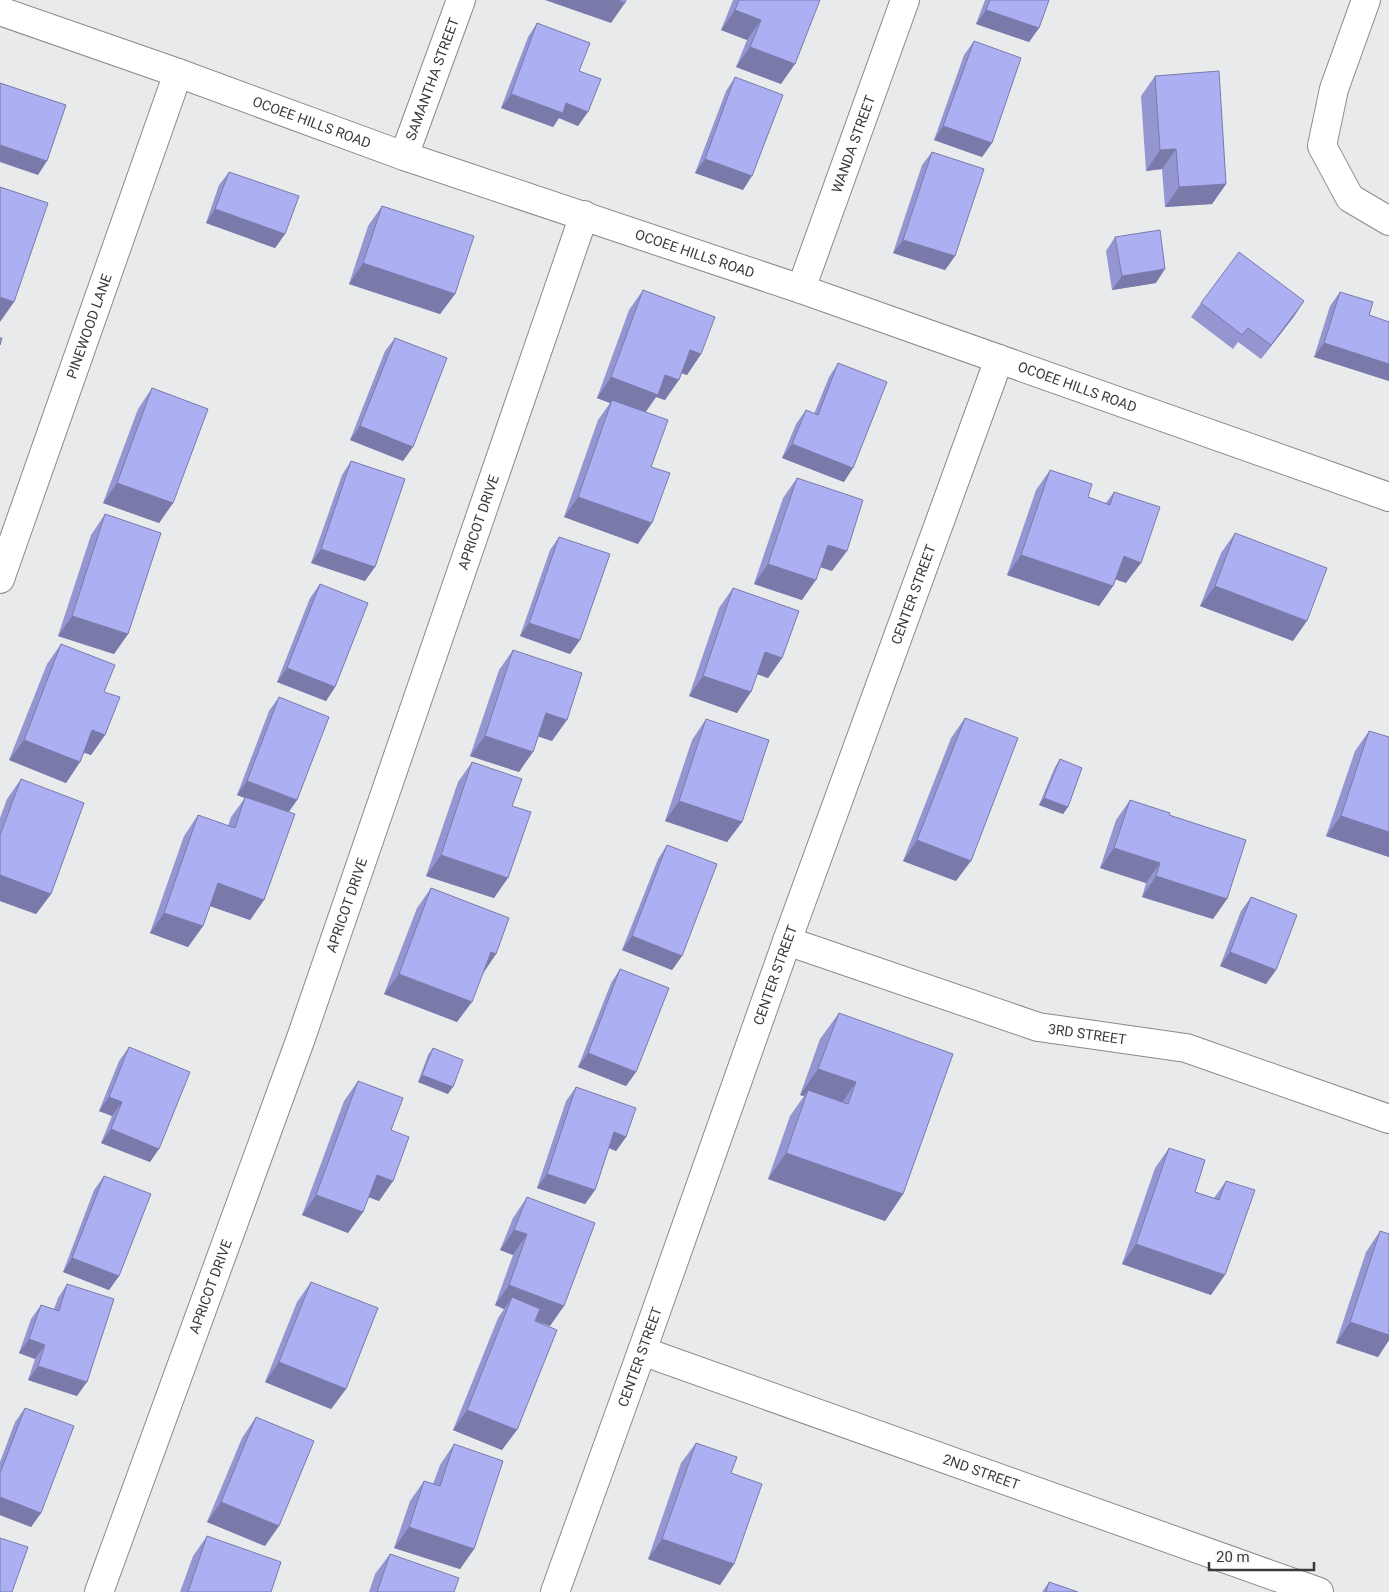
<svg xmlns="http://www.w3.org/2000/svg" width="1389" height="1592" font-family="Roboto,sans-serif">
<style>
.lines{fill:none;stroke-linecap:round;stroke-linejoin:round}
.minor-casing{stroke:#898a8c;stroke-width:30}
.tertiary-casing{stroke:#898a8c;stroke-width:30}
.minor{stroke:#fff;stroke-width:28}
.tertiary{stroke:#fff;stroke-width:28}
.wall{fill:#9596d1}
.shaded-wall{fill:#797aaa}
.building{fill:#adaff3;stroke:#797aaa}
.labels{text-anchor:middle;dominant-baseline:central;stroke-width:4;stroke-linejoin:round;paint-order:stroke}
.street-label{font-size:14px;fill:#3a3a3b;stroke:#f7f8fa}
</style>
<rect width="100%" height="100%" fill="#e9eaec"/>
<g class="lines">
<defs>
<g id="minor">
<path d="M1366,0L1334,89L1322,146L1350,198L1389,221"/>
<path id="s1" d="M404,156L461,0"/>
<path id="s2" d="M801,289L905,0"/>
<path id="s3" d="M0,579L178,73"/>
<path id="s4" d="M787,941L1038,1027L1186,1048L1389,1119"/>
<path id="s5" d="M642,1351L1319,1592"/>
<path id="s6" d="M99,1592L301,1038L584,215"/>
<path id="s7" d="M555,1592L642,1351L787,941L999,359"/>
</g>
<g id="tertiary">
<path id="s8" d="M0,11L178,73L404,156L801,289L1389,497"/>
</g>
</defs>
<use href="#minor" class="minor-casing"/>
<use href="#tertiary" class="tertiary-casing"/>
<use href="#minor" class="minor"/>
<use href="#tertiary" class="tertiary"/>
</g>
<path class="wall" d="M733,0H820L781,84L736,67L747,40L721,30Z
M985,0H1049L1039,28L1029,42L976,24Z
M537,23L578,126L559,118L553,127L501,108L528,37Z
M974,41L992,143L982,157L934,140L964,55Z
M1155,76L1226,184L1212,204L1165,207L1162,169L1146,171L1141,96Z
M735,77L743,190L695,173L726,91Z
M932,152L955,256L945,270L893,253L922,165Z
M229,172L285,234L275,248L206,223L219,185Z
M382,206L455,294L440,314L349,284L368,226Z
M1115,237L1156,283L1112,290L1106,251Z
M643,290L701,354L687,375L681,373L665,400L656,397L646,412L651,467L638,544L564,517L598,420L610,403L597,398L629,310Z
M1340,292L1369,315L1389,322V381L1314,357L1330,306Z
M1201,303L1295,315L1261,359L1238,342L1233,349L1191,317Z
M395,338L403,461L350,440L385,351Z
M838,363L844,482L782,458L796,424L806,410L814,414L829,377Z
M152,388L173,503L159,523L103,503L138,409Z
M351,461L365,581L311,563L342,475Z
M1050,470L1088,497L1106,503L1114,492L1126,583L1116,579L1113,586L1099,606L1007,575L1036,490Z
M797,478L832,571L821,567L802,600L754,584L783,498Z
M105,514L128,634L114,654L58,636L91,535Z
M1235,533L1293,641L1200,606L1221,553Z
M559,537L580,640L570,654L520,636L550,550Z
M320,584L335,687L326,701L277,682L310,598Z
M733,588L782,658L768,678L757,674L737,713L689,696L719,608Z
M61,644L104,692L105,735L91,755L84,753L80,762L66,783L9,760L47,664Z
M513,650L552,741L538,736L519,772L470,756L499,670Z
M279,697L297,800L289,812L264,900L250,920L210,906L203,926L188,947L150,933L184,836L198,815L228,826L231,817L245,798L237,795L269,711Z
M965,718L956,881L903,861L951,738Z
M706,719L742,822L727,842L665,821L692,740Z
M1369,731L1389,737V857L1326,836L1355,751Z
M1060,759L1068,807L1063,814L1039,805L1055,767Z
M472,762L512,806L494,898L426,876L458,782Z
M21,779L51,894L36,914L0,901V818L7,799Z
M1130,800L1169,815L1227,899L1213,919L1142,897L1146,883L1100,868L1116,820Z
M667,845L682,956L672,970L622,950L658,859Z
M431,888L496,954L483,972L457,1022L384,994L417,908Z
M1251,897L1276,970L1266,984L1220,966L1241,911Z
M620,969L636,1072L626,1086L578,1067L611,983Z
M839,1013L903,1194L885,1221L768,1179L790,1116L804,1096L800,1095L820,1039Z
M129,1047L150,1162L101,1143L112,1116L99,1111L119,1061Z
M433,1048L448,1094L418,1082L428,1055Z
M358,1081L391,1130L393,1181L379,1201L368,1197L363,1212L348,1233L302,1215L344,1101Z
M576,1087L626,1137L616,1151L609,1148L595,1190L585,1204L537,1188L566,1101Z
M1169,1148L1195,1192L1214,1198L1226,1181L1211,1295L1122,1264L1155,1168Z
M104,1176L119,1276L109,1290L63,1272L94,1190Z
M527,1197L550,1326L535,1321L502,1450L453,1430L498,1318L504,1309L495,1305L513,1255L500,1250L513,1218Z
M1380,1231L1389,1234V1340L1378,1357L1336,1343L1366,1252Z
M311,1282L346,1389L331,1409L265,1382L297,1302Z
M67,1284L77,1396L28,1380L35,1359L19,1353L31,1319L41,1305L54,1309L58,1298Z
M25,1408L41,1513L31,1527L0,1515V1462L15,1422Z
M256,1417L265,1546L207,1522L242,1438Z
M696,1443L731,1473L734,1564L720,1585L648,1559L681,1463Z
M454,1444L474,1549L460,1569L394,1548L410,1501L424,1481L433,1484L440,1465Z
M207,1536L271,1592H180L193,1556Z
M390,1554L454,1592H369L375,1574Z
M1049,1582L1078,1592H1042Z"/>
<path class="shaded-wall" d="M545,0H617L625,3L611,23Z
M735,10L761,20L747,40L721,30Z
M986,10L1039,28L1029,42L976,24Z
M750,47L795,64L781,84L736,67Z
M511,94L566,103L588,112L578,126L559,118L553,127L501,108Z
M943,126L992,143L982,157L934,140Z
M0,145L47,161L38,175L0,162Z
M1176,149L1162,169L1146,171L1160,150Z
M705,159L752,176L743,190L695,173Z
M1226,184L1212,204L1165,207L1179,187Z
M215,209L285,234L275,248L206,223Z
M903,240L955,256L945,270L893,253Z
M363,263L455,294L440,314L349,284Z
M1165,269L1156,283L1112,290L1122,276Z
M0,297L14,302L0,322Z
M1304,301L1295,315L1261,359L1271,345Z
M1324,343L1389,364V381L1314,357Z
M690,350L701,354L687,375L675,371Z
M665,375L679,380L665,400L656,397L643,415L612,400L610,403L597,398L611,377Z
M360,426L413,447L403,461L350,440Z
M792,444L853,468L844,482L782,458Z
M117,483L173,503L159,523L103,503Z
M578,497L652,523L638,544L564,517Z
M828,545L847,551L832,571L814,565Z
M321,549L375,567L365,581L311,563Z
M1021,555L1113,586L1099,606L1007,575Z
M1124,556L1141,563L1126,583L1109,577Z
M768,564L816,580L802,600L754,584Z
M1215,586L1307,621L1293,641L1200,606Z
M72,616L128,634L114,654L58,636Z
M529,623L580,640L570,654L520,636Z
M765,652L782,658L768,678L751,672Z
M287,668L335,687L326,701L277,682Z
M703,676L751,692L737,713L689,696Z
M546,713L567,720L552,741L531,734Z
M92,730L105,735L91,755L78,750Z
M485,736L533,752L519,772L470,756Z
M24,740L80,762L66,783L9,760Z
M247,781L297,800L287,814L237,795Z
M1044,798L1068,807L1063,814L1039,805Z
M679,801L742,822L727,842L665,821Z
M1341,816L1389,832V857L1326,836Z
M917,840L971,861L956,881L903,861Z
M1114,848L1160,863L1146,883L1100,868Z
M441,855L508,878L494,898L426,876Z
M0,875L51,894L36,914L0,901Z
M1156,876L1227,899L1213,919L1142,897Z
M218,883L264,900L250,920L204,904Z
M164,913L203,926L188,947L150,933Z
M632,936L682,956L672,970L622,950Z
M491,952L496,954L482,975Z
M1230,952L1276,970L1266,984L1220,966Z
M399,974L472,1002L457,1022L384,994Z
M588,1053L636,1072L626,1086L578,1067Z
M818,1069L856,1082L838,1109L808,1090L804,1096L800,1095Z
M422,1075L453,1087L448,1094L418,1082Z
M109,1097L122,1102L112,1116L99,1111Z
M111,1129L159,1149L150,1162L101,1143Z
M614,1132L626,1137L616,1151L604,1146Z
M786,1153L903,1194L885,1221L768,1179Z
M547,1174L595,1190L585,1204L537,1188Z
M377,1175L393,1181L379,1201L363,1195Z
M316,1195L363,1212L348,1233L302,1215Z
M514,1230L527,1234L513,1255L500,1250Z
M1136,1244L1225,1275L1211,1295L1122,1264Z
M72,1258L119,1276L109,1290L63,1272Z
M509,1285L564,1306L550,1326L507,1310L512,1297L504,1309L495,1305Z
M1350,1322L1389,1335V1340L1378,1357L1336,1343Z
M29,1339L45,1345L35,1359L19,1353Z
M279,1362L346,1389L331,1409L265,1382Z
M38,1366L87,1382L77,1396L28,1380Z
M467,1410L517,1430L502,1450L453,1430Z
M0,1497L41,1513L31,1527L0,1515Z
M221,1502L279,1526L265,1546L207,1522Z
M409,1527L474,1549L460,1569L394,1548Z
M662,1539L734,1564L720,1585L648,1559Z"/>
<path class="building" d="M617,0H626L625,3Z
M739,0H820L795,64L750,47L761,20L735,10Z
M990,0H1049L1039,28L986,10Z
M537,23L590,43L579,71L601,79L588,112L566,103L563,113L511,94Z
M974,41L1021,58L992,143L943,126Z
M1219,71L1226,184L1179,187L1176,149L1160,150L1155,76Z
M735,77L783,95L752,176L705,159Z
M0,83L66,105L47,161L0,145Z
M932,152L984,169L955,256L903,240Z
M229,172L299,196L285,234L215,209Z
M0,187L48,203L14,302L0,297Z
M382,206L474,236L455,294L363,263Z
M1160,230L1165,269L1122,276L1115,237Z
M1239,252L1304,301L1271,345L1248,328L1242,335L1201,303Z
M643,290L715,317L701,354L690,350L679,380L665,375L658,395L611,377Z
M1340,292L1373,302L1369,315L1389,322V364L1324,343Z
M0,338H2L0,345Z
M395,338L447,358L413,447L360,426Z
M838,363L887,382L853,468L792,444L806,410L818,415Z
M152,388L208,409L173,503L117,483Z
M612,400L668,420L651,467L670,473L652,523L578,497Z
M351,461L405,479L375,567L321,549Z
M1050,470L1092,484L1088,497L1110,505L1114,492L1160,507L1141,563L1124,556L1113,586L1021,555Z
M797,478L863,500L847,551L828,545L816,580L768,564Z
M105,514L161,533L128,634L72,616Z
M1235,533L1327,568L1307,621L1215,586Z
M559,537L610,554L580,640L529,623Z
M320,584L368,603L335,687L287,668Z
M733,588L799,611L782,658L765,652L751,692L703,676Z
M61,644L115,665L104,692L120,697L105,735L92,730L80,762L24,740Z
M513,650L582,673L567,720L546,713L533,752L485,736Z
M279,697L329,717L297,800L247,781Z
M965,718L1018,738L971,861L917,840Z
M706,719L769,740L742,822L679,801Z
M1369,731L1389,737V832L1341,816Z
M1060,759L1082,768L1068,807L1044,798Z
M472,762L522,779L512,806L531,812L508,878L441,855Z
M21,779L84,803L51,894L0,875V835Z
M245,797L295,814L264,900L218,883L203,926L164,913L198,815L235,828Z
M1130,800L1170,813L1169,815L1246,840L1227,899L1156,876L1160,863L1114,848Z
M667,845L717,864L682,956L632,936Z
M431,888L509,918L496,954L491,952L472,1002L399,974Z
M1251,897L1297,915L1276,970L1230,952Z
M620,969L669,988L636,1072L588,1053Z
M839,1013L953,1054L903,1194L786,1153L808,1090L848,1104L856,1082L818,1069Z
M129,1047L190,1072L159,1149L111,1129L122,1102L109,1097Z
M433,1048L463,1060L453,1087L422,1075Z
M358,1081L403,1098L391,1130L409,1137L393,1181L377,1175L363,1212L316,1195Z
M576,1087L636,1108L626,1137L614,1132L595,1190L547,1174Z
M1169,1148L1205,1160L1195,1192L1219,1200L1226,1181L1255,1190L1225,1275L1136,1244Z
M104,1176L151,1194L119,1276L72,1258Z
M527,1197L595,1223L564,1306L509,1285L527,1234L514,1230Z
M1380,1231L1389,1234V1335L1350,1322Z
M311,1282L378,1308L346,1389L279,1362Z
M67,1284L114,1299L87,1382L38,1366L45,1345L29,1339L41,1305L59,1311Z
M512,1297L540,1309L535,1321L557,1330L517,1430L467,1410Z
M25,1408L74,1426L41,1513L0,1497V1473Z
M256,1417L314,1441L279,1526L221,1502Z
M696,1443L737,1457L731,1473L762,1484L734,1564L662,1539Z
M454,1444L503,1461L474,1549L409,1527L424,1481L440,1486Z
M207,1536L281,1562L271,1592H188Z
M0,1538L28,1547L12,1592H0Z
M390,1554L459,1578L454,1592H377Z
M1049,1582L1078,1592H1046Z"/>
<g class="labels">
<g class="street-label">
<text stroke="none"><textPath href="#s1" startOffset="82">SAMANTHA STREET</textPath></text>
<text stroke="none"><textPath href="#s8" startOffset="331">OCOEE HILLS ROAD</textPath></text>
<text stroke="none"><textPath href="#s2" startOffset="154">WANDA STREET</textPath></text>
<text stroke="none"><textPath href="#s8" startOffset="736">OCOEE HILLS ROAD</textPath></text>
<text stroke="none"><textPath href="#s3" startOffset="268">PINEWOOD LANE</textPath></text>
<text stroke="none"><textPath href="#s8" startOffset="1141">OCOEE HILLS ROAD</textPath></text>
<text stroke="none"><textPath href="#s6" startOffset="1135">APRICOT DRIVE</textPath></text>
<text stroke="none"><textPath href="#s7" startOffset="1060">CENTER STREET</textPath></text>
<text stroke="none"><textPath href="#s6" startOffset="730">APRICOT DRIVE</textPath></text>
<text stroke="none"><textPath href="#s7" startOffset="655">CENTER STREET</textPath></text>
<text stroke="none"><textPath href="#s4" startOffset="315">3RD STREET</textPath></text>
<text stroke="none"><textPath href="#s6" startOffset="325">APRICOT DRIVE</textPath></text>
<text stroke="none"><textPath href="#s7" startOffset="250">CENTER STREET</textPath></text>
<text stroke="none"><textPath href="#s5" startOffset="360">2ND STREET</textPath></text>
</g>
</g>
<path d="M1209 1562v8h105v-8" fill="none" stroke="#3a3a3b" stroke-width="2.5"/>
<text x="1216" y="1562" font-size="15" fill="#3a3a3b" stroke="#f7f8fa" stroke-width="4" paint-order="stroke">20 m</text>
</svg>
